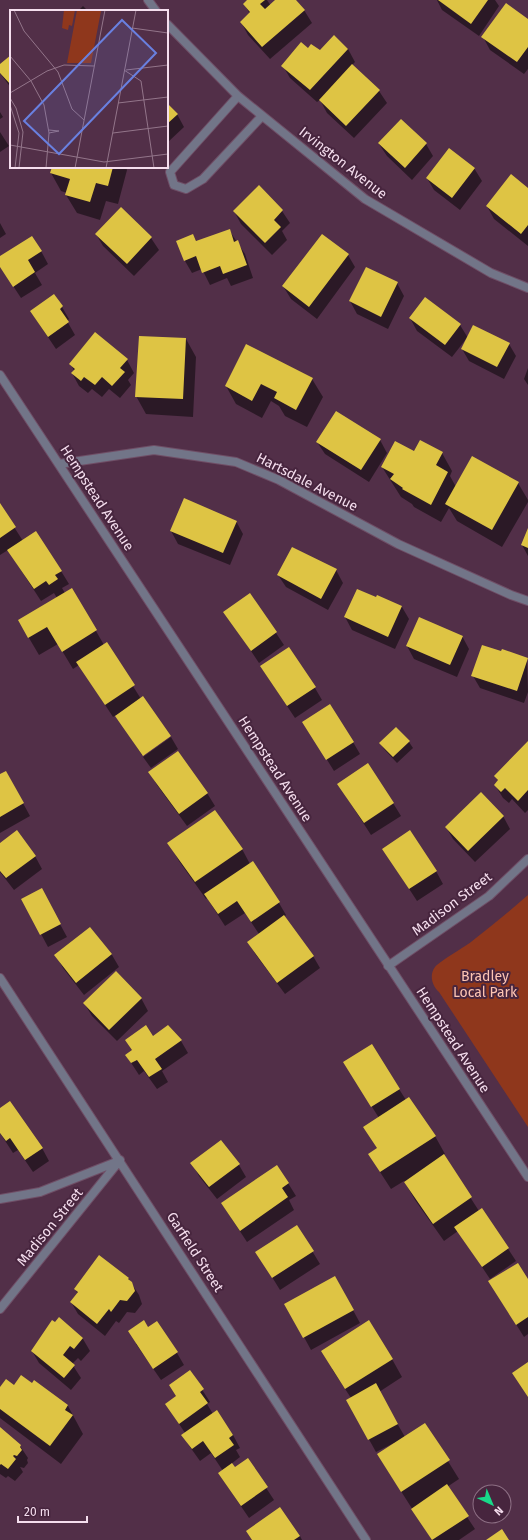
<svg xmlns="http://www.w3.org/2000/svg" width="528" height="1540" font-family="'Fira Sans',sans-serif">
<style>
.green{fill:#8f371c}
.shadow{fill:#0007}
.building{fill:#dec444}
.lines{fill:none;stroke-linecap:round;stroke-linejoin:round}
.street-casing{stroke:#6f4e66;stroke-width:10}
.street{stroke:#727588;stroke-width:8}
.labels{text-anchor:middle;dominant-baseline:central;stroke-width:4;stroke-linejoin:round;paint-order:stroke}
.street-label{font-size:14px;fill:#f5deee;stroke:#47253e}
.park-label{font-size:14px;fill:#fec5b3;stroke:#47253e}
.inset-road{fill:none;stroke:#93758a;stroke-width:1}
.view{fill:#6980e0;fill-opacity:0.15;stroke:#6980e0;stroke-width:2}
.inset-edge{fill:none;stroke:#f5deee;stroke-width:2}
</style>
<rect width="100%" height="100%" fill="#522f48"/>
<path class="green" d="M528,895V1127L439,992C432,986 429,975 435,967C440,961 463,948 471,942C490,927 510,911 528,895Z"/>
<path class="shadow" d="M248,0H267L271,6L277,0H295L304,10L312,23L270,59L248,35L241,22L250,14L244,4Z
M437,0H495L499,6L479,36L442,10Z
M83,6L88,11H78Z
M528,20V69L524,74L490,50L483,37Z
M308,49L320,52L348,49L355,62L352,65L379,91L387,103L354,138L327,113L320,100L317,102L290,78L283,66Z
M11,56V88L0,73V65Z
M167,104L177,114L184,127L167,143Z
M0,112L3,117L0,119Z
M0,132L9,146L0,152Z
M379,144H426L433,156L412,180L387,156Z
M53,167H126L127,170L118,204L106,201L100,220L77,213L66,195L67,193L61,191L51,173Z
M474,168L482,181L460,210L434,190L427,178Z
M259,187L282,211L290,223L282,231L287,240L272,255L241,224L234,211Z
M528,189V246L494,219L487,206Z
M0,223L6,234L0,238Z
M229,230L245,254L253,278L231,286L227,278L210,285L202,269L192,273L185,261L193,235L197,242Z
M96,234L151,238L159,250L134,276L103,246Z
M41,251L48,264L35,273L42,285L21,298L0,266V258Z
M348,255L355,267L317,319L291,299L283,286Z
M397,283L404,296L388,329L357,314L350,301Z
M62,307L69,319L67,321L75,335L56,349L31,312Z
M410,318L460,325L468,338L509,344L516,356L504,379L469,361L462,349L467,339H466L452,357L417,331Z
M96,334L127,360L134,373L128,380L131,385L120,398L109,389L102,397L92,389L88,393L79,386L72,373L74,371L71,364Z
M186,339L196,357L193,417L146,414L136,396Z
M528,368V385L524,379Z
M312,379L323,397L307,427L285,416L279,406L271,401L262,418L236,404L226,386Z
M380,440L387,453L369,482L325,454L317,442Z
M414,453H442L452,471L450,476L456,487L473,457L518,483L528,500V502L502,547L457,521L449,508L441,522L414,507L412,504L401,497L382,467Z
M0,505L23,541L61,571L69,584L62,588L65,593L72,589L104,645L106,643L141,699L170,735L142,755L116,715L113,717L79,665L73,669L58,644L39,655L19,621L57,598L54,593L41,601L8,550L0,555Z
M236,521L243,534L230,565L178,544L171,531Z
M528,531V556L522,545Z
M336,570L343,583L328,610L286,587L278,575Z
M250,594L284,645L259,663L225,612Z
M376,598L402,607L409,619L395,649L352,630L345,617Z
M462,636L469,649L457,677L414,659L407,646Z
M527,659L528,692L524,703L480,688L473,676Z
M261,667L315,688L322,700L295,718Z
M311,734L353,742L360,754L334,771Z
M171,737L178,749L151,768L143,757Z
M409,742L413,748L397,763L384,749L380,743Z
M528,743V810L525,813L512,799L509,803L503,798L495,785L499,782L495,776Z
M6,772L30,816L0,833V775Z
M150,773L207,793L215,806L187,826L157,785Z
M338,784L393,803L401,816L371,835Z
M503,816L510,829L475,862L453,839L446,827Z
M169,843L242,849L250,864L252,862L279,903L286,915L284,917L313,956L320,968L285,994L256,955L248,942L259,934L245,913L225,926L207,898L206,899L179,861Z
M0,844L35,856L42,869L14,890L0,872Z
M391,861L436,871L443,884L417,901Z
M48,902L67,937L48,947L41,934Z
M90,928L112,955L119,967L84,995L63,968L56,955Z
M141,998L148,1011L117,1041L92,1016L84,1003Z
M152,1037L181,1041L188,1053L162,1071L168,1082L157,1089L144,1071L139,1075L126,1055Z
M352,1075L399,1089L406,1100L435,1136L445,1154L443,1155L479,1211L482,1209L516,1261L490,1279L458,1231L444,1241L415,1200L404,1181L391,1189L380,1172L378,1149L379,1118Z
M0,1109L42,1148L49,1161L33,1172L18,1150L13,1153L0,1133Z
M192,1163L239,1165L246,1177L217,1199L199,1176Z
M288,1183L296,1196L289,1200L294,1210L247,1242L222,1204Z
M297,1226L320,1264L280,1290L264,1264Z
M335,1277L360,1323L311,1350L286,1304Z
M128,1278L139,1295L142,1304L135,1313L127,1312L119,1323L116,1321L105,1336L78,1314L71,1302L78,1294L75,1289Z
M528,1280V1334L524,1337L497,1294Z
M59,1319L83,1339L90,1351L81,1361L78,1358L72,1364L81,1378L71,1390L39,1363L32,1351Z
M148,1328L177,1353L184,1365L161,1380L136,1344Z
M392,1359L402,1377L379,1392L405,1437L425,1424L459,1479L447,1487L475,1529L459,1540H432L378,1455L394,1444V1443L376,1452L347,1400L351,1398L332,1369Z
M190,1371L210,1402L207,1404L213,1414L233,1435L240,1448L236,1450L240,1457L231,1464L235,1469L248,1460L274,1500L249,1518L219,1474L223,1471L211,1453L200,1461L190,1447L183,1435L185,1433L166,1404L177,1397Z
M34,1381L68,1406L83,1434L61,1464L0,1418V1388L32,1384Z
M0,1428L20,1446L28,1458L27,1460L28,1463L24,1468L20,1467L23,1472L15,1481L8,1476L6,1478L0,1474Z
M247,1532L300,1536L302,1540H252Z"/>
<path class="building" d="M247,0H265L260,4L265,9L275,0H296L305,10L262,47L240,22L250,12L243,4Z
M438,0H488L471,24Z
M506,3L528,19V47L517,62L481,37Z
M334,35L348,49L310,90L281,66L301,42L308,48L311,44L320,50Z
M11,55V85L0,73V64Z
M352,64L380,90L346,126L319,100Z
M167,103L178,114L167,124Z
M401,119L427,143L405,168L378,143Z
M449,148L475,168L452,198L426,178Z
M52,167H113L108,186L96,183L90,202L65,195L70,179L50,173Z
M511,174L528,188V225L521,234L486,206Z
M259,185L283,210L274,220L281,227L265,243L233,211Z
M121,207L152,237L127,264L95,234Z
M230,229L234,242L238,240L247,265L223,274L220,266L202,273L196,256L184,261L176,241L193,234L196,241Z
M322,234L349,254L309,307L282,286Z
M32,236L42,251L28,260L35,272L13,287L0,267V256Z
M366,267L398,282L381,317L349,301Z
M54,294L63,306L60,309L69,322L48,337L30,311Z
M425,297L461,324L445,345L409,318Z
M473,325L510,343L497,367L461,349Z
M95,332L128,359L120,368L125,372L112,386L102,377L95,385L84,377L81,381L71,373L75,369L69,364Z
M139,336L186,338L183,399L135,397Z
M246,344L313,378L296,410L274,398L277,392L261,384L252,401L225,386Z
M336,411L381,439L361,470L316,442Z
M420,440L443,452L436,465L448,472L431,505L402,489L403,488L390,479L394,474L381,467L395,441L414,451Z
M472,456L519,482L492,530L445,504Z
M184,498L237,521L223,553L170,531Z
M0,503L16,527L0,538Z
M528,528V548L521,545Z
M36,531L62,571L55,575L58,579L49,585L46,581L34,589L7,550Z
M292,547L337,569L321,599L277,575Z
M72,588L97,630L62,652L47,627L28,638L18,620Z
M357,589L376,597L377,595L402,606L388,637L344,617Z
M250,593L277,632L251,651L223,612Z
M419,617L463,636L450,665L406,646Z
M107,642L135,685L105,705L76,662Z
M482,645L501,651L502,649L528,658L517,691L471,676Z
M289,647L316,687L287,706L260,666Z
M143,696L171,736L143,756L115,716Z
M330,704L354,742L326,760L302,722Z
M396,727L410,741L393,757L379,743Z
M528,741V790L518,801L505,788L501,792L494,785L498,780L494,776Z
M178,751L208,793L179,814L148,772Z
M368,763L394,803L364,823L337,784Z
M6,771L24,803L0,817V774Z
M481,792L504,816L468,851L445,827Z
M215,810L243,849L195,882L167,843Z
M17,830L36,856L6,878L0,871V843Z
M410,830L437,871L409,889L382,849Z
M253,861L280,902L251,922L237,901L218,914L204,894Z
M42,888L61,924L40,935L21,899Z
M284,915L314,956L277,983L247,942Z
M90,927L112,954L76,983L54,955Z
M116,971L142,998L109,1030L83,1003Z
M146,1025L153,1036L168,1025L182,1040L155,1059L162,1069L149,1077L137,1060L131,1063L125,1055L132,1050L125,1040Z
M372,1044L400,1089L371,1107L343,1062Z
M409,1097L436,1136L380,1172L368,1154L377,1148L363,1127Z
M10,1101L43,1148L25,1160L10,1138L6,1141L0,1133V1108Z
M221,1140L240,1164L209,1187L190,1163Z
M444,1154L472,1197L433,1224L404,1182Z
M277,1165L289,1183L282,1188L288,1197L240,1231L221,1203Z
M482,1208L509,1248L482,1267L454,1227Z
M297,1225L314,1251L272,1278L255,1252Z
M99,1255L129,1278L128,1279L132,1282L135,1291L127,1301L120,1300L111,1312L109,1309L97,1324L70,1302L78,1292L74,1289Z
M518,1263L528,1279V1317L516,1325L488,1281Z
M335,1276L354,1310L303,1338L284,1304Z
M59,1317L83,1338L74,1349L70,1346L63,1355L75,1365L64,1378L31,1351L52,1320L55,1322Z
M144,1320L148,1327L157,1321L178,1352L153,1369L128,1331Z
M369,1320L393,1359L345,1389L321,1351Z
M528,1362V1397L512,1373Z
M190,1370L204,1389L200,1392L208,1403L179,1424L165,1404L176,1396L169,1385Z
M21,1375L32,1383L34,1380L68,1405L65,1410L73,1415L50,1446L0,1409V1387L6,1379L14,1385Z
M376,1383L398,1424L368,1440L346,1400Z
M217,1410L233,1435L229,1438L234,1445L215,1458L203,1441L192,1449L181,1435Z
M425,1423L450,1460L401,1492L377,1454Z
M0,1427L21,1445L20,1447L22,1450L17,1456L14,1455L13,1456L16,1459L8,1469L1,1464L0,1465Z
M248,1458L268,1487L241,1506L218,1473L232,1463L235,1467Z
M447,1484L469,1516L432,1540L411,1509Z
M280,1507L300,1536L294,1540H252L246,1531Z
M502,1529L509,1540H486Z"/>
<g class="lines">
<defs>
<path id="street" d="M148,0L156,11
M167,24L238,96L365,199L491,273L528,288
M238,96L170,172L174,185L186,189L203,179L262,116
M0,375L528,1177
M59,464L154,450L236,462L279,480L398,544L511,595L528,601
M388,966L489,896L528,859
M0,978L366,1540
M0,1199L40,1192L119,1161
M0,1309L120,1160"/>
</defs>
<use href="#street" class="street-casing"/>
<use href="#street" class="street"/>
</g>
<g class="labels">
<g class="street-label">
<text transform="translate(343 163) rotate(38)">Irvington Avenue</text>
<text transform="translate(307 482) rotate(27)">Hartsdale Avenue</text>
<text transform="translate(97 498) rotate(57)">Hempstead Avenue</text>
<text transform="translate(275 769) rotate(57)">Hempstead Avenue</text>
<text transform="translate(452 904) rotate(-37)">Madison Street</text>
<text transform="translate(453 1040) rotate(57)">Hempstead Avenue</text>
<text transform="translate(50 1227) rotate(-51)">Madison Street</text>
<text transform="translate(195 1252) rotate(57)">Garfield Street</text>
</g>
<g class="park-label">
<text x="485" y="976">Bradley<tspan x="485" dy="16">Local Park</tspan></text>
</g>
</g>
<g transform="translate(10 10)">
<rect width="158" height="158" fill="#522f48"/>
<path d="M54,0H65L62,16L59,15L58,20L52,18ZM67,0L91,1L81,53H57Z" fill="#8f371c"/>
<path class="inset-road" d="M4,0L14,21L48,62L62,99L74,110M122,18L158,23M0,46L21,71L34,95L39,123L36,158M114,60L131,71L144,158M116,60L158,55M0,83L37,61L54,55L84,56M0,88L6,98L13,122L9,158M108,93L158,87M0,95L9,123L5,158M39,120L49,121L39,123M103,123L158,116M0,135L94,152L158,144M65,158L95,0M96,158L126,0"/>
<path class="view" d="M112,10L146,43L49,144L14,111Z"/>
<rect width="158" height="158" class="inset-edge"/>
</g>
<g transform="translate(492 1504) rotate(136)"><circle r="19" fill="#47253e" stroke="#8d6f84"/>
<path d="M0-3L7 15L0 10L-7 15Z" fill="#18d989"/>
<text y="-6" font-size="11" font-weight="bold" text-anchor="middle" fill="#f5deee">N</text>
</g>
<path d="M18 1516v6h69v-6" fill="none" stroke="#f5deee" stroke-width="2"/>
<text x="24" y="1516" font-size="12" fill="#f5deee" stroke="#47253e" stroke-width="3" paint-order="stroke">20 m</text>
</svg>
